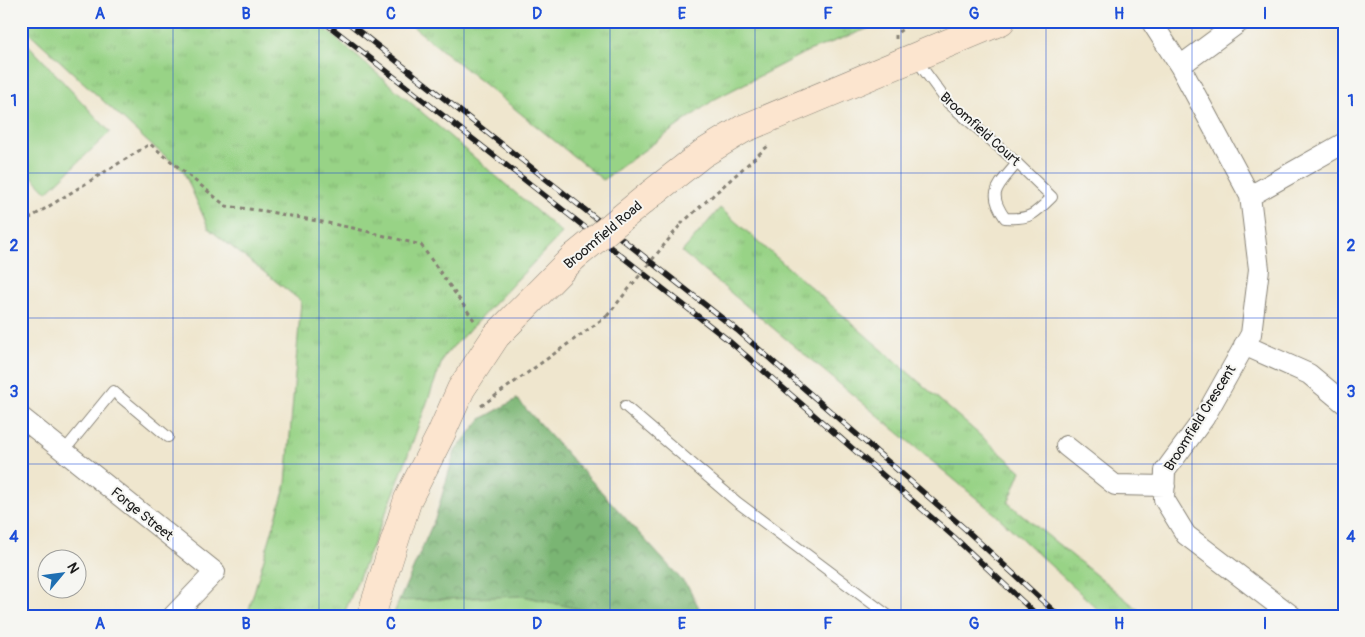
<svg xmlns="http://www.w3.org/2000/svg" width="1365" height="637" font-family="Pangolin,sans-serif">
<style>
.grass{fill:url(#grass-tufts);stroke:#5a7851}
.forest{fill:url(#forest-crowns);stroke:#4b6848}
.garden{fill:#98d386;stroke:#5a7851}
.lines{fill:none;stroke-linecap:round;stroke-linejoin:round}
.lane-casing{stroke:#868175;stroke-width:12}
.street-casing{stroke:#868175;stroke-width:22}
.secondary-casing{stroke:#868175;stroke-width:29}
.path{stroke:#868175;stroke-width:3;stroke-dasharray:4 4;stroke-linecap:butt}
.lane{stroke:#fff;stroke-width:10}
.street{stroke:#fff;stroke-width:20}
.secondary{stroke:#fce5cf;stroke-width:28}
.rail-casing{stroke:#1c1c1c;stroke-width:5.5}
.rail{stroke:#f6f6f2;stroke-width:4;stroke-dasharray:11;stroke-linecap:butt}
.secondary-bridge-casing{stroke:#868175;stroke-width:29;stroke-linecap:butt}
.path-bridge{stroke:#868175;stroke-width:3;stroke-dasharray:4 4;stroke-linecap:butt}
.secondary-bridge{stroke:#fce5cf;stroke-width:28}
.grid{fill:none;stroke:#1d4ed8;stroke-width:1;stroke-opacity:0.55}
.labels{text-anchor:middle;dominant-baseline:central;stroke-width:4;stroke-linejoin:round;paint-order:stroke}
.street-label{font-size:14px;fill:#1c1c1c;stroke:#f6f6f2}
.neatline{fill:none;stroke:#1d4ed8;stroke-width:2}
.grid-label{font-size:16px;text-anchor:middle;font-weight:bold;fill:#1d4ed8}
</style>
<defs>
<pattern id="grass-tufts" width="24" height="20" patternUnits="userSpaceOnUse" patternTransform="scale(1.25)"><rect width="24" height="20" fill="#98d386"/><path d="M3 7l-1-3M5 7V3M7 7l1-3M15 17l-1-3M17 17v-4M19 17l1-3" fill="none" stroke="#82b573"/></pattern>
<pattern id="forest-crowns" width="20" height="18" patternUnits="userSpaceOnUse" patternTransform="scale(1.25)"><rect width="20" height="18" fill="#7ab573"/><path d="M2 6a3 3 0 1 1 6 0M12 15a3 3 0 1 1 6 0" fill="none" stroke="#63925e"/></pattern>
</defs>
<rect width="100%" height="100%" fill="#f6f6f2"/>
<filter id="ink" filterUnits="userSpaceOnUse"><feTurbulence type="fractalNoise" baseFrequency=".02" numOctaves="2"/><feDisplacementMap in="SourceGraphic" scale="10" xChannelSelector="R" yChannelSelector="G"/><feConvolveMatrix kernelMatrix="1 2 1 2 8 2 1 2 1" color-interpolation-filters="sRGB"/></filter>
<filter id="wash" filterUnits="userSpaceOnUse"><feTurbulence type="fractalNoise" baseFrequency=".0096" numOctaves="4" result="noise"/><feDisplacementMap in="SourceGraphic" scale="20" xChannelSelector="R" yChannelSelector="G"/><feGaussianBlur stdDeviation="1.12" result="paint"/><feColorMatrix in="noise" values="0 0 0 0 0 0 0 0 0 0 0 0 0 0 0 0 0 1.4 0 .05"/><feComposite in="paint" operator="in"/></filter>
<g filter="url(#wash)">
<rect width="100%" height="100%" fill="#efe6ce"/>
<path class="grass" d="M21,21H316L562,233L444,356L394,493L343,616H247L286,484L301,301L209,229L183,170L150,144L21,25Z
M406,21H888L806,52L715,99L603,180Z
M720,208L1021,471L1008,503L1146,616H1105L994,513L682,252Z"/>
<path class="forest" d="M517,399L689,588L703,616H608L523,596L399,601L436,516L455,451L481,419Z"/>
<path class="garden" d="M21,37L110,132L47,192L21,165Z
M523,596L608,616H393L399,601Z"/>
</g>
<g filter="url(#ink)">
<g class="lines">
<defs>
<path id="lane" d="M915,58L948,103L1017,163L1052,197C1035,214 1030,220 1005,218C986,191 999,186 1017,163
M625,406L737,502L889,616
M64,451L113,391L168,437"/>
<path id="street" d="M1151,21L1180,66L1250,196L1259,269L1251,334L1204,418L1165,471L1164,499L1186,535L1292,616
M1180,66L1241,21
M1250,196L1344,143
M1244,345L1309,374L1344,403
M21,417L215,572L173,616
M1066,446L1115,485L1165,486"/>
<path id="secondary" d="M651,194L702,154L743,129L1001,21
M371,616L408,499L441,434L461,389L496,336L574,257"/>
</defs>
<use href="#lane" class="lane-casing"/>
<use href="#street" class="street-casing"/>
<use href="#secondary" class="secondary-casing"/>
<path class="path" d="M896,39V34L913,21
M21,220L25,221L150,144L226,206L265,211L353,228L421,245L476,323
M681,224L768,146
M481,406L607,316"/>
<use href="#lane" class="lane"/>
<use href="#street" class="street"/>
<use href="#secondary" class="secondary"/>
<defs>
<path id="rail" d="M323,21L728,340L954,537L1038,616
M346,21L737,330L963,527L1059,616"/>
</defs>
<use href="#rail" class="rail-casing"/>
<use href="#rail" class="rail"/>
<defs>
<path id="secondary-bridge" d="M574,257L651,194"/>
</defs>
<use href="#secondary-bridge" class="secondary-bridge-casing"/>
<path class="path-bridge" d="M607,316L681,224"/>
<use href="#secondary-bridge" class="secondary-bridge"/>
</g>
</g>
<path class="grid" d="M173,21V616M319,21V616M464,21V616M610,21V616M755,21V616M901,21V616M1046,21V616M1192,21V616M21,173H1344M21,318H1344M21,464H1344"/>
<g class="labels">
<g class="street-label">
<text transform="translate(980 129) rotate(42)">Broomfield Court</text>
<text transform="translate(603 235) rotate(-40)">Broomfield Road</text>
<text transform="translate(1200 418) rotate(-58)">Broomfield Crescent</text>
<text transform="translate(142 514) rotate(39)">Forge Street</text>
</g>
</g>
<rect width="1365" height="637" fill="none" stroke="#f6f6f2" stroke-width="55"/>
<g transform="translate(62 574) rotate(61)"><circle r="24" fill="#f6f6f2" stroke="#9f9f9c"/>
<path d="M0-4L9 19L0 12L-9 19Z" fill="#1f6fb2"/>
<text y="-8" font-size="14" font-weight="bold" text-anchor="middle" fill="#1c1c1c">N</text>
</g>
<rect x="28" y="28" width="1310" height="582" class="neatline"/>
<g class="grid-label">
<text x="100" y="19">A</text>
<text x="246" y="19">B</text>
<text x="391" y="19">C</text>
<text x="537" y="19">D</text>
<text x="682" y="19">E</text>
<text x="828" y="19">F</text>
<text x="974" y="19">G</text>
<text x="1119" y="19">H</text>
<text x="1265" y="19">I</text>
<text x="14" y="106">1</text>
<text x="1351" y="106">1</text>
<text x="14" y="251">2</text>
<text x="1351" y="251">2</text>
<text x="14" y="397">3</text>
<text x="1351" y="397">3</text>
<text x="14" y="542">4</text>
<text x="1351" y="542">4</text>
<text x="100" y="629">A</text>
<text x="246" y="629">B</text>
<text x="391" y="629">C</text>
<text x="537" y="629">D</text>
<text x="682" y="629">E</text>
<text x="828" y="629">F</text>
<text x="974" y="629">G</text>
<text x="1119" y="629">H</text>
<text x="1265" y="629">I</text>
</g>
</svg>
